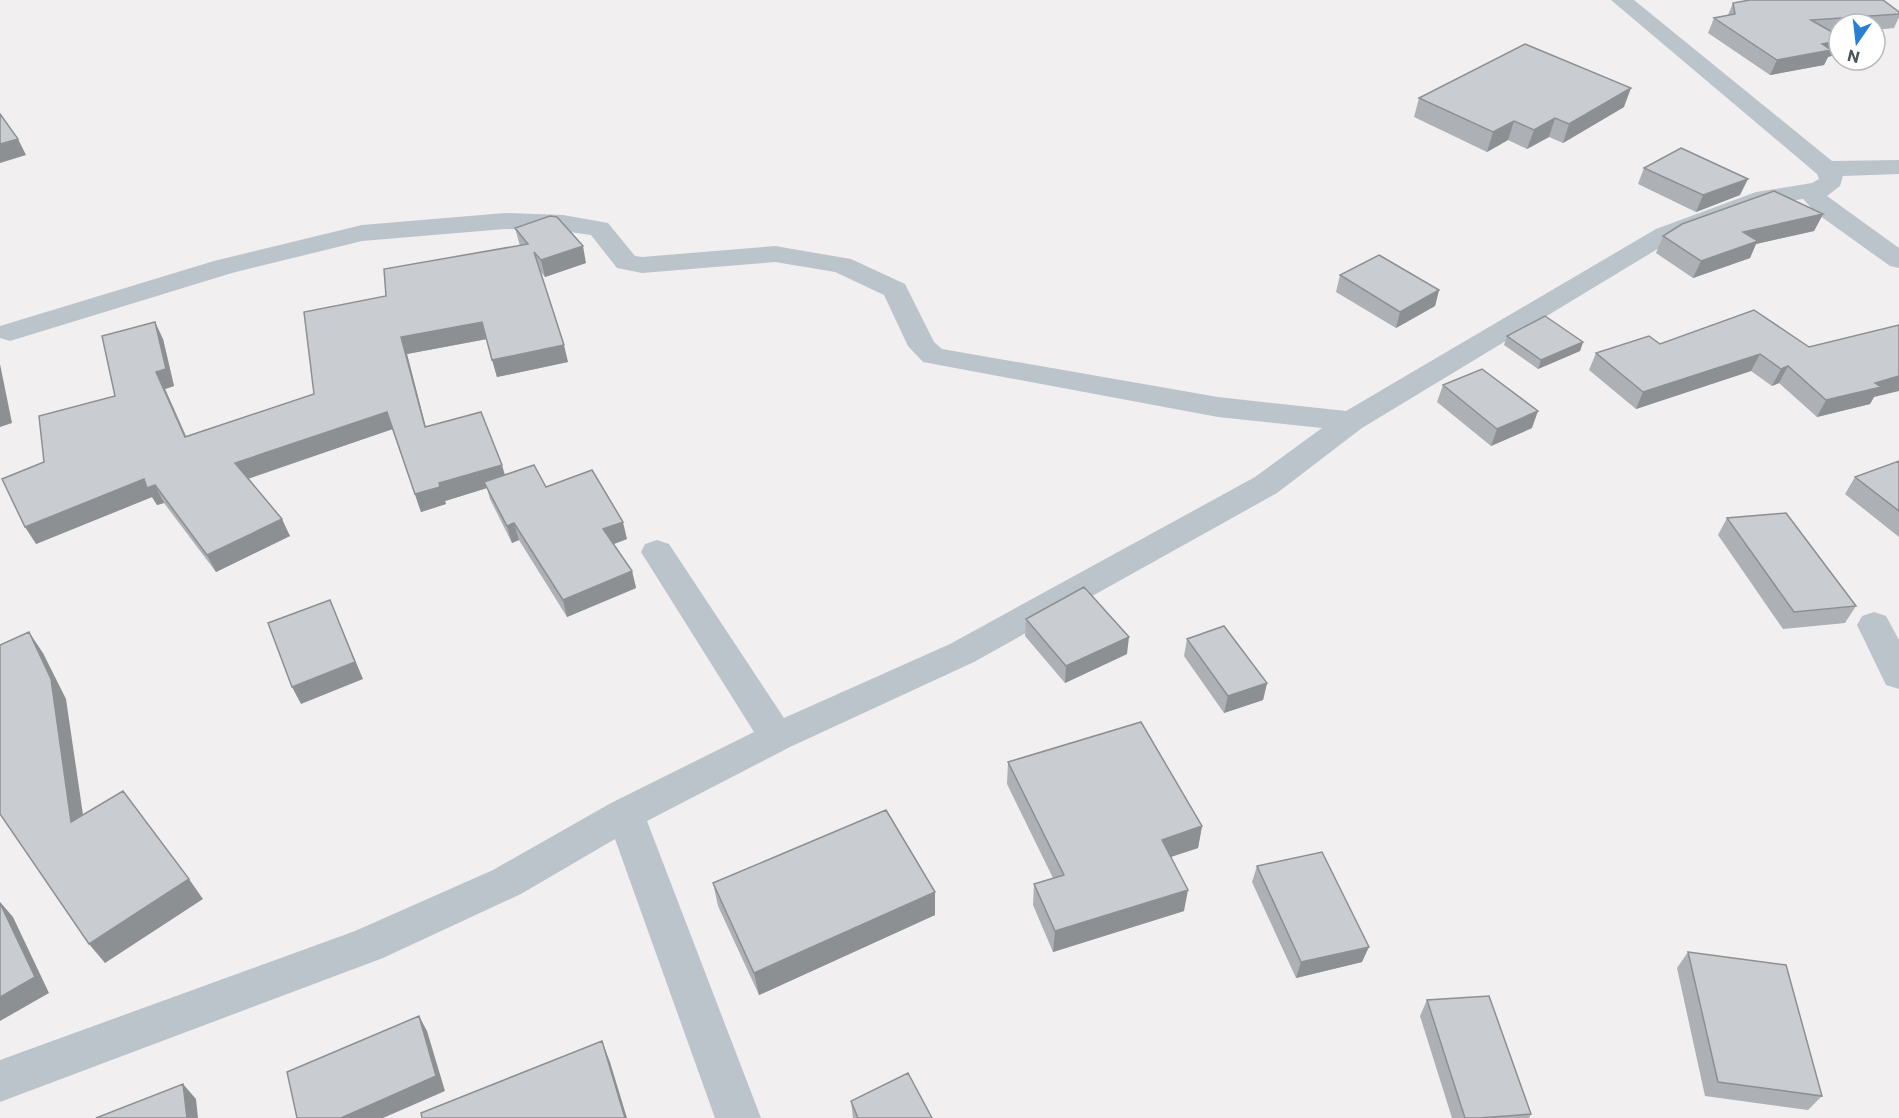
<svg xmlns="http://www.w3.org/2000/svg" width="1899" height="1118" font-family="Commissioner,sans-serif">
<style>
.lines{fill:none;stroke-linecap:round;stroke-linejoin:round}
.minor{fill:#bcc4cb;fill-rule:evenodd}
.wall{fill:#adb0b4}
.shaded-wall{fill:#8d9092}
.building{fill:#c9cdd1;stroke:#8d9092;stroke-width:1.5}
</style>
<rect width="100%" height="100%" fill="#f1efef"/>
<g class="lines">
<path class="minor" d="M1611,0H1634L1832,161L1899,160V174L1843,176L1840,186L1827,196L1899,248V268L1890,266L1816,213L1803,199L1770,204L1674,239L1362,428L1277,493L974,662L790,747L647,821L761,1118H715L615,839L521,894L383,958L0,1102V1060L355,931L493,870L611,803L754,732L641,552L645,544L657,540L669,544L784,718L950,644L1255,477L1322,428L1218,417L923,362L908,346L884,295L835,272L775,262L642,273L617,268L591,235L563,231L505,229L362,241L232,273L10,341L0,338V326L214,261L362,225L505,213L563,215L608,223L635,256L642,257L775,246L851,259L905,284L934,342L942,349L1218,397L1346,411L1656,229L1756,192L1812,183L1819,179L1817,174Z
M1874,612L1886,616L1899,640V689L1886,685L1857,625L1862,616Z"/>
</g>
<path class="wall" d="M1733,3L1899,12V17L1894,28L1875,30V24H1839V32L1834,33L1838,54L1828,57L1824,65L1770,75L1708,33L1714,18L1728,15Z
M1419,98L1624,107L1563,143L1549,137L1527,149L1508,140L1487,152L1414,117Z
M1644,168L1740,195L1696,212L1638,184Z
M1823,214L1814,231L1756,244L1750,258L1693,278L1656,253L1663,236Z
M515,228L586,263L545,277L540,271L568,362L497,377L487,339L407,354L426,427L505,475L546,487L627,539L614,544L632,571L636,588L567,617L519,540L512,543L490,499L487,488L445,501L446,504L421,512L392,429L248,479L290,536L216,572L164,503L157,505L152,497L36,544L44,462L115,396L163,339L174,386L165,389L186,436L314,394L386,296L520,246Z
M1340,275L1439,290L1435,306L1396,328L1336,292Z
M1754,310L1874,397L1870,404L1817,417L1779,383L1772,386L1751,371L1636,409L1589,370L1596,353L1660,344Z
M1507,336L1583,342L1580,351L1538,369L1504,345Z
M1443,385L1532,428L1491,446L1437,402Z
M1899,461V537L1845,494L1855,477Z
M1727,518L1856,606L1845,623L1783,629L1718,535Z
M1026,619L1127,654L1065,683L1025,636Z
M1187,639L1267,683L1263,700L1224,713L1184,656Z
M1008,762L1202,826L1198,848L1171,857L1184,911L1053,952L1033,905L1034,884L1053,878L1007,784Z
M1257,866L1362,962L1296,978L1252,882Z
M713,883L935,915L759,995L718,906Z
M1688,952L1822,1096L1808,1110L1705,1096L1677,968Z
M1427,1000L1531,1114L1529,1118H1452L1420,1016Z
M851,1101L932,1118H853Z"/>
<path class="shaded-wall" d="M1839,41L1838,54L1828,57L1824,65L1770,75L1777,60L1822,44Z
M1631,88L1624,107L1563,143L1569,124Z
M1555,118L1549,137L1527,149L1534,130Z
M1514,121L1508,140L1487,152L1493,132Z
M18,139L26,155L0,163V144Z
M1748,179L1740,195L1696,212L1703,195Z
M1823,214L1814,231L1756,244L1750,258L1693,278L1701,261L1743,232Z
M583,246L586,263L545,277L541,260Z
M1439,290L1435,306L1396,328L1400,312Z
M155,322L163,339L174,386L165,389L194,454L156,372Z
M482,322L487,339L407,354L430,444L425,427L401,337Z
M1583,342L1580,351L1538,369L1541,360Z
M564,345L568,362L497,377L492,360Z
M1760,354L1751,371L1636,409L1643,392Z
M0,364L12,423L0,427Z
M1788,366L1779,383L1772,386L1781,369Z
M1899,376V391L1874,397L1870,404L1817,417L1826,400L1875,383Z
M1538,411L1532,428L1491,446L1497,429Z
M387,412L393,429L244,480L235,463Z
M502,465L507,482H484L487,488L445,501L446,504L421,512L415,494L439,483Z
M144,479L155,485L164,503L157,505L152,497L36,544L25,527Z
M282,519L290,536L216,572L207,555Z
M623,522L627,539L608,546L603,529Z
M514,523L519,540L512,543L507,526Z
M632,571L636,588L567,617L563,600Z
M330,600L363,679L301,704L292,687Z
M29,632L43,653L66,699L87,842L71,822Z
M1129,637L1127,654L1065,683L1066,666Z
M1267,683L1263,700L1224,713L1228,696Z
M1202,826L1198,848L1158,861L1162,840Z
M189,879L203,899L105,963L89,944Z
M1188,890L1184,911L1053,952L1055,931Z
M935,892V915L759,995L754,973Z
M0,902L13,917L49,993L0,1021Z
M1369,947L1362,962L1296,978L1301,962Z
M419,1016L427,1031L445,1091L383,1118H341Z
M602,1041L610,1062L627,1118H625Z
M183,1084L196,1099L198,1118H187Z"/>
<path class="building" d="M1750,0H1883L1899,12V14L1811,20L1839,36V41L1822,44L1831,50L1777,60L1714,18L1735,14L1733,3Z
M1525,44L1631,88L1569,124L1555,118L1534,130L1514,121L1493,132L1419,98Z
M0,114L18,139L0,144Z
M1681,148L1748,179L1703,195L1644,168Z
M1774,191L1823,214L1743,232L1758,241L1701,261L1663,236L1682,224Z
M550,216L557,217L583,246L541,260L534,252L564,345L492,360L482,322L401,337L425,427L481,412L502,465L439,483L440,487L415,494L387,412L235,463L282,519L207,555L155,485L147,488L144,479L25,527L2,479L44,462L39,416L115,396L102,336L155,322L166,369L156,372L185,437L314,394L304,312L386,296L384,269L528,244L515,228Z
M1379,255L1439,290L1400,312L1340,275Z
M1754,310L1809,347L1899,325V376L1875,383L1881,387L1826,400L1788,366L1781,369L1760,354L1643,392L1596,353L1649,336L1660,344Z
M1545,316L1583,342L1541,360L1507,336Z
M1482,369L1538,411L1497,429L1443,385Z
M1899,461V511L1855,477Z
M534,465L546,487L592,470L623,522L603,529L632,571L563,600L514,523L507,526L484,482Z
M1786,513L1856,606L1794,612L1727,518Z
M1084,587L1129,637L1066,666L1026,619Z
M330,600L355,662L292,687L268,623Z
M1224,626L1267,683L1228,696L1187,639Z
M29,632L51,679L71,822L123,791L189,879L89,944L0,814V645Z
M1141,722L1202,826L1162,840L1188,890L1055,931L1034,884L1064,875L1008,762Z
M886,810L935,892L754,973L713,883Z
M1322,852L1369,947L1301,962L1257,866Z
M0,903L35,977L0,997Z
M1688,952L1786,965L1822,1096L1718,1082Z
M1489,996L1531,1114L1479,1118H1465L1427,1000Z
M419,1016L436,1076L341,1118H297L287,1072Z
M602,1041L625,1118H422L421,1113Z
M908,1073L932,1118H858L851,1101Z
M183,1084L187,1118H96Z"/>
<g transform="translate(1857 42) rotate(194)"><circle r="28" fill="#ffffff" stroke="#b6bbbd" stroke-width="1.5"/>
<path d="M0-4.5L10 22L0 15L-10 22Z" fill="#2980d2"/>
<text y="-9" font-size="16" font-weight="bold" text-anchor="middle" fill="#49545b">N</text>
</g>
</svg>
